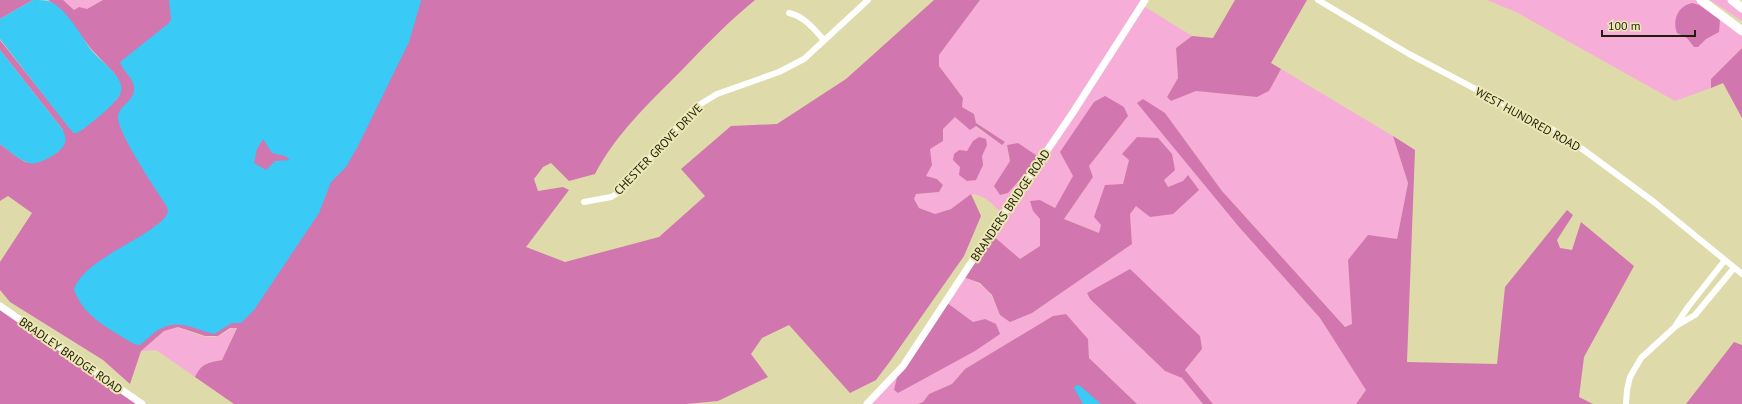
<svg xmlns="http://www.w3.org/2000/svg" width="1742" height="404" font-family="'PT Sans',sans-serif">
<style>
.green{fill:#f6add8}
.forest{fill:#d176ae}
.water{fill:#39caf6;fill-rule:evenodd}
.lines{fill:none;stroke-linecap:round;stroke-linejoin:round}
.minor{stroke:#fff;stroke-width:6}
.tertiary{stroke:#fff;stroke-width:7}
.primary{stroke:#fff;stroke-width:9}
.labels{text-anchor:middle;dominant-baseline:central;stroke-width:4;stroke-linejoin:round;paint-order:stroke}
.street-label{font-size:12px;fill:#201e0b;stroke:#ece8b5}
</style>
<rect width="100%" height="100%" fill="#dfdaa9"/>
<path class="green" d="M63,0H103L87,9L73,11Z
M980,0H1141L1113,46L1039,157L1018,143L1007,145L1010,161L995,187L1000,195L1008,193L1024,175L1028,174L1001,213C992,203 984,195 971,194L951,209L935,214L919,208L914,199L916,194L939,192L943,185L937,179L926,176L932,165L930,149L943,141V129L955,116L970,129L975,126L1002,145L1004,142L976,123L974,114L962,107L963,98L939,66V55Z
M1487,0H1699L1742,31V48L1711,79V88L1675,101L1516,12Z
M1710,0H1728L1742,11V21Z
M1142,5L1192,36L1176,48L1178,78L1167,97L1171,101L1196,91L1257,97L1269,91L1281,69L1393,136L1408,183L1397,239L1348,260L1352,324L1345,327L1222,191L1165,113L1138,103L1239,227L1320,318L1366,390L1356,404H1213L1185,370L1202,349L1087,294L1090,299L1165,371L1182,378L1203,404H1137L1089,358L1088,339L1066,314L1053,316L965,369L952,384L929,394L923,402L918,404H867L898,373L894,390L898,393L985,319L973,322L946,302L963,277C987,286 991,291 1000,315L1032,313L1132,244L1130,213L1136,205L1183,181L1168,187L1164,180L1129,160L1123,184L1099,233L1064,219L1093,177L1089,166L1128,116L1074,176L1055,208L1040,200L1033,211L1040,219V246L1020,259L991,234Z
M178,327C189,331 206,340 218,336C226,334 227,328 237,327L222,360C207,363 202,363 195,377L156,350L141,351L164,331Z"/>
<path class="forest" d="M0,0H33L0,19Z
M48,0H63L74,10L79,7L87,9L103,0H755C728,22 704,47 680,72C649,103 615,135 595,174L569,181L551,163L543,167L534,179L538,191L563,187L569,190L526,247L565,262L659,237L705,196L681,169L731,126L777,124L846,79L934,0H980L939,55V66L963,98L962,107L974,114L976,123L1005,142L1002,145L976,126L970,130L955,117L943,129V141L930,149L932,165L926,176L937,179L943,185L939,192L916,194L914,199L919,208L935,214L951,209L971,194L981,216L964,256L891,360L876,380L850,393L789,325L762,338L751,354L768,377L718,401L686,404H234L195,377C202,363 207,363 222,360L237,328H230L218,336H205L178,327L164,331L141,351L130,384L103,360L10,302L0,290V262L32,213L8,196L0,201V144C28,164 27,171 59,151L63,130L0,50V40L74,133L83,129L118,98L115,74L92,50L61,10Z
M1235,0H1307L1271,63L1281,69L1269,91L1257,97L1196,91L1171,101L1167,97L1178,78L1176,48L1192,36L1213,38Z
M1692,3L1699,5L1720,20L1719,32L1706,39L1698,47H1694L1687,38L1677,33C1672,20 1678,6 1692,3Z
M1742,48V118L1723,83L1711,88V79Z
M1105,96L1124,107L1128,116L1089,166L1093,177L1064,219L1099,233L1101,225L1094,217L1105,185L1123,184L1129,160L1122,154L1137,137L1158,138L1172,154L1175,170L1164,180L1168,187L1183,181L1188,175L1199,190L1173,214L1150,217L1136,206L1130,214L1132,244L1032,313L1010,322L1000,315L992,295L980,283L963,277L991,234L1020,259L1040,246V219L1033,211L1030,201L1040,200L1055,208L1073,176L1060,152L1094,102Z
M1143,99L1165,113L1222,191L1345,327L1352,324L1348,260L1368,235L1397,239L1408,183L1393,136L1415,150L1407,362L1497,364L1505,287L1567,210L1573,215L1557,240L1560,248L1572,250L1581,222L1634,266L1584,357L1579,397L1593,404H1356L1366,390L1320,318L1239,227L1137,103Z
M979,137L986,139L987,145L982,156L983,165L976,180L967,181L959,175L960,167L953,160L954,154L959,150L967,151L973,141Z
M1018,143L1039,157L1028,174L1024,175L1008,193L1000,195L994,186L1010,161L1007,145Z
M1130,269L1200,336L1202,349L1185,370L1213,404H1203L1182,378L1165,371L1090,299L1087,293Z
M946,302L973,322L985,319L996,324L1000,334L975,351L898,393L894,390L898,373Z
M0,308L138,404H0Z
M1066,314L1088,339L1089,358L1137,404H918L923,402L929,394L952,384L965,369L1053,316Z
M1734,342L1742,345V404H1686Z"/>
<path class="water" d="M33,0C39,0 46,0 51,2C68,11 81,36 92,51C101,61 113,69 119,80C121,84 122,88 121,92C119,102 87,127 77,133H74L69,128L0,39V19Z
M169,0H421V1L409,42L357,148L346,167L331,182L319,213L254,310L241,323H232L214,334C196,330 179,318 160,329C152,333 147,340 140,345L134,344C111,330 82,316 74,289C83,263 132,244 154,227C159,223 165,219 167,214C169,210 167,208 166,205C156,190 117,132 118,117C118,104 139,101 133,83C130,75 122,70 120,62L169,23L171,19ZM263,139L272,153L285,156L290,160L275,161L266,170L254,163L257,149Z
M0,50L63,130C65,136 67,140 64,145C60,153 38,166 29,163C19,160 8,150 0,144Z
M1079,385L1101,404H1083L1074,388L1075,386Z"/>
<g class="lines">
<path class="minor" d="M1318,0L1409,54L1555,131L1581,148L1654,202L1742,274
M789,13C805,17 813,28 824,40
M584,202L611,197L620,192L694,108L717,94L779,72L804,59L868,0
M1676,325L1688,307L1725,260
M1626,404L1627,390L1630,377L1641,358L1676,326L1695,315L1734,268"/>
<path class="tertiary" d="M0,306L142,404
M867,404L903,366L990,234L1072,114L1145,0"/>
<path class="primary" d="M1701,0L1742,31
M1732,0L1742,8"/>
</g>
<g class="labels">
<g class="street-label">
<text transform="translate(1528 119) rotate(29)">WEST HUNDRED ROAD</text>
<text transform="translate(658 149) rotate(-46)">CHESTER GROVE DRIVE</text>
<text transform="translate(1010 205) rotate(-56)">BRANDERS BRIDGE ROAD</text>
<text transform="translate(71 355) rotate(35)">BRADLEY BRIDGE ROAD</text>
</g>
</g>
<path d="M1602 30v6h93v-6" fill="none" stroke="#201e0b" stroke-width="2"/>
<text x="1608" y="30" font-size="12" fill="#201e0b" stroke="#ece8b5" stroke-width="3" paint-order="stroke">100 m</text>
</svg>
